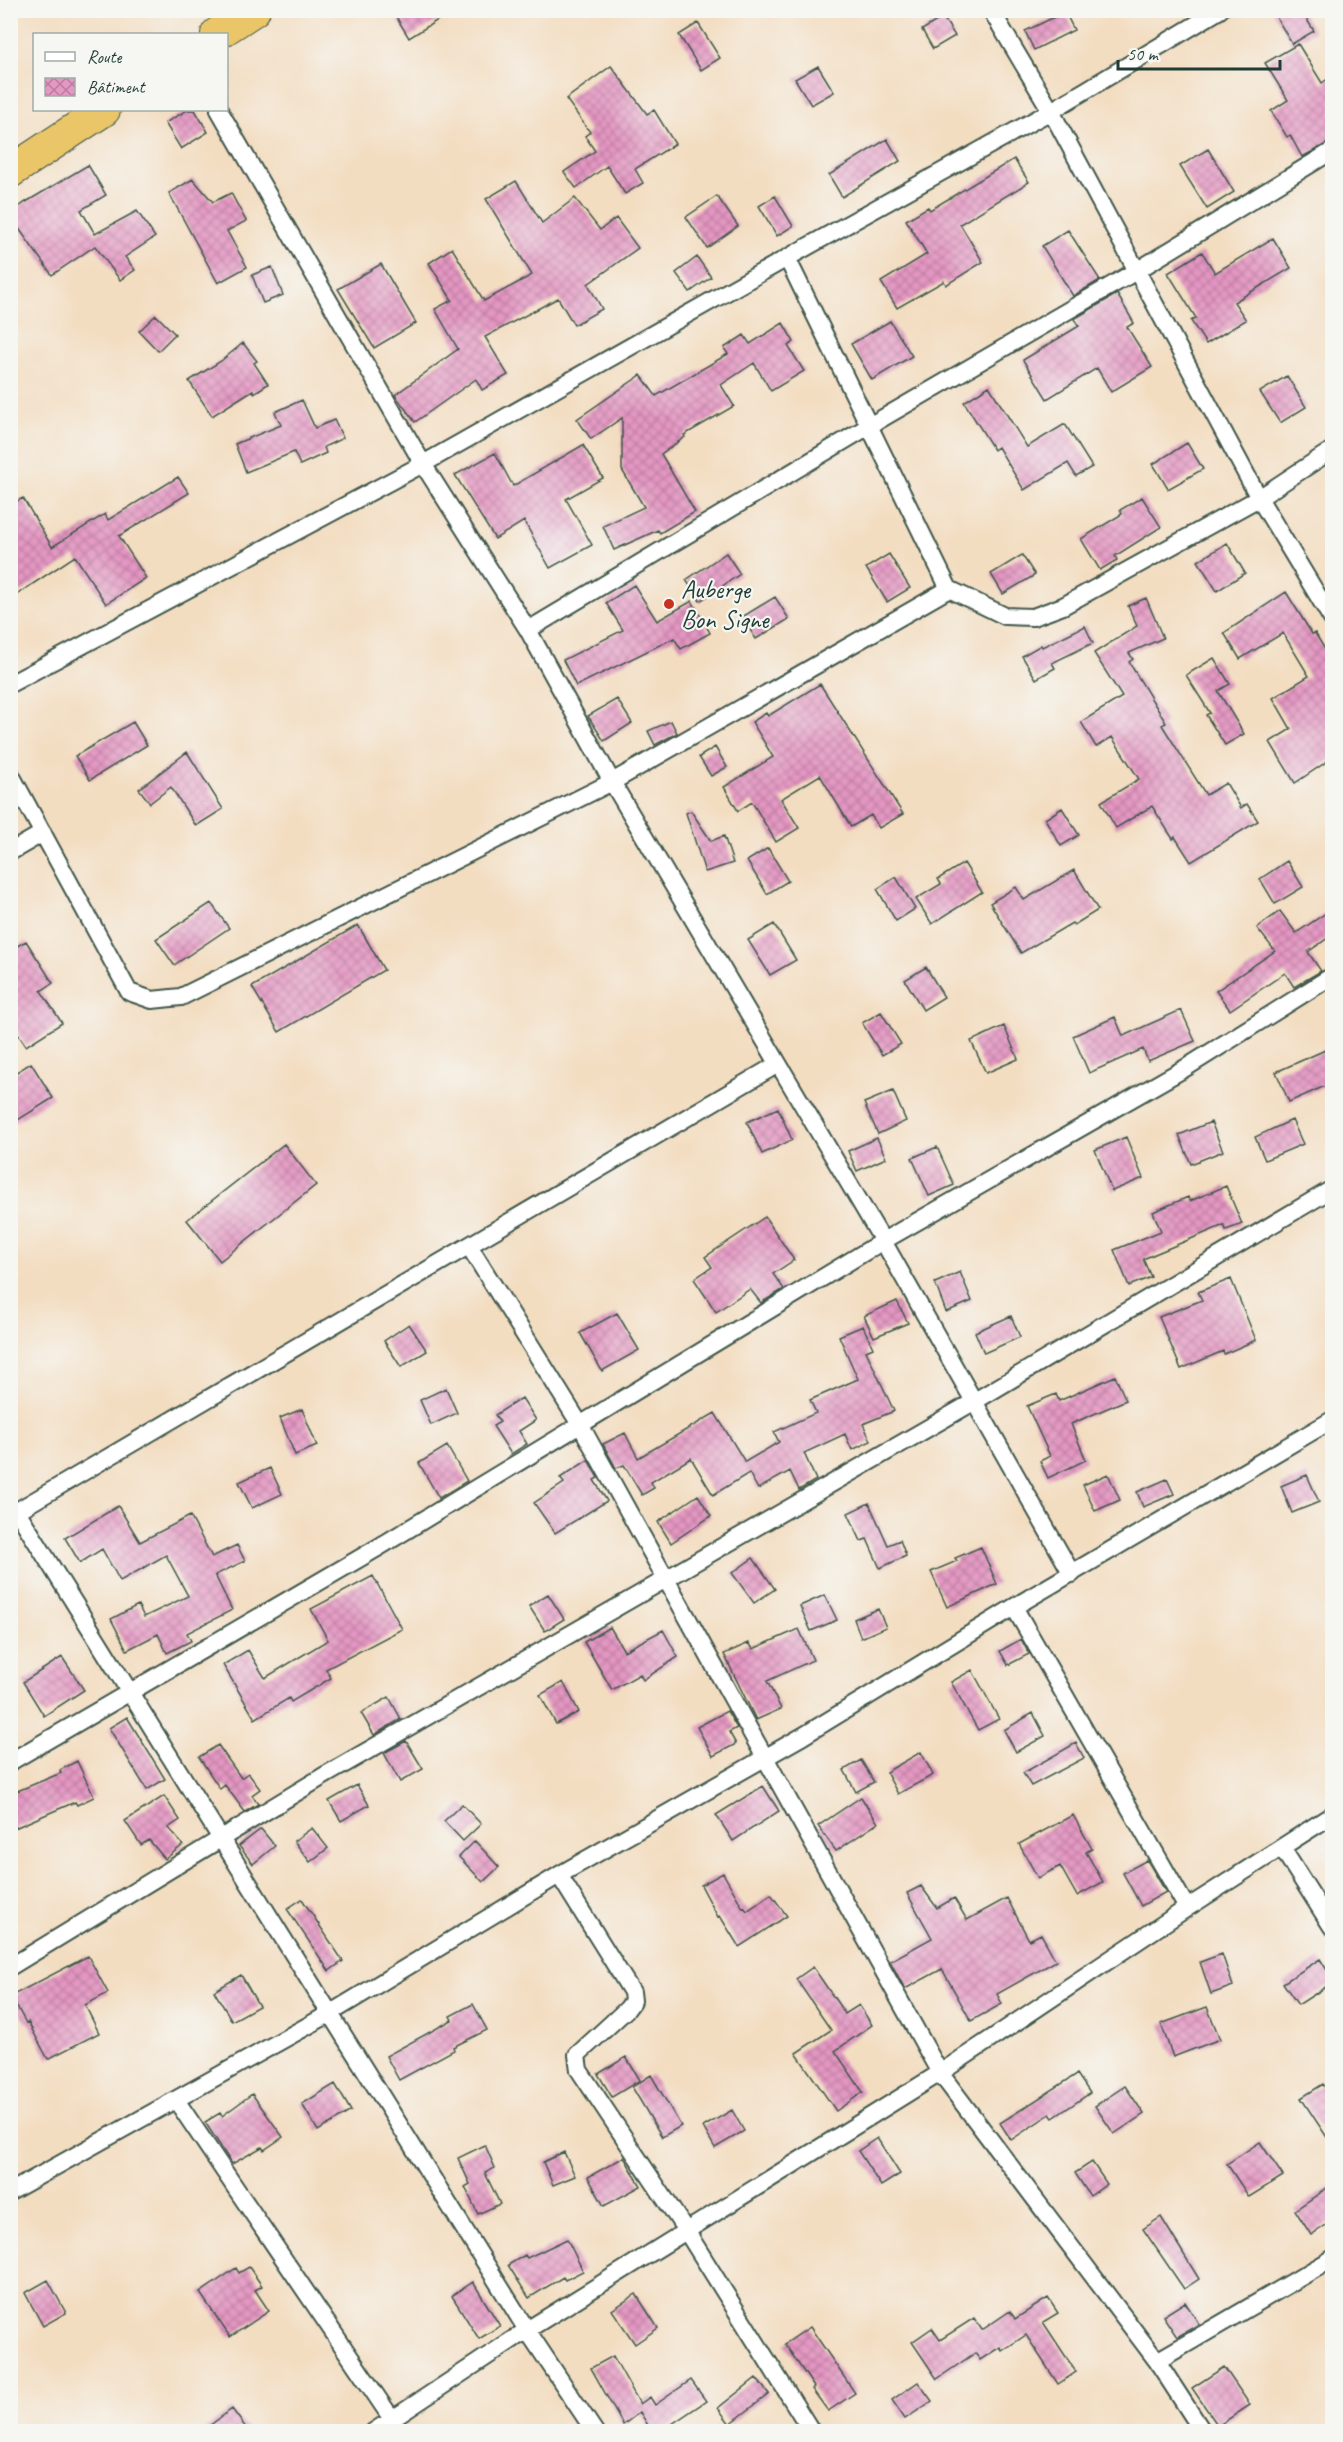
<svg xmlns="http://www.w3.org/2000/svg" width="1343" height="2442" font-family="Caveat,sans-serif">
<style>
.building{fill:url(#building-cross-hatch)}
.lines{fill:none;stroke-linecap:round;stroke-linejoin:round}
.street-casing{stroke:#3f5549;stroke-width:20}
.highway-casing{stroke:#3f5549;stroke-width:34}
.street{stroke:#fff;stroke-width:16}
.highway{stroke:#ebc669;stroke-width:32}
.poi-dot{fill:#c8321e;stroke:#f6f6f2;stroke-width:2}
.labels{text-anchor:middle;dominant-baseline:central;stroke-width:4.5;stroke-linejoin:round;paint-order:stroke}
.poi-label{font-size:26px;fill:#1f3d34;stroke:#f6f6f2;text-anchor:start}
</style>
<defs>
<pattern id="building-cross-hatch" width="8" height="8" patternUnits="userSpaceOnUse" patternTransform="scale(1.5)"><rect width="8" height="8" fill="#e597c3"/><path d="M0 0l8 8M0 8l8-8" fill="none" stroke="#b97c9f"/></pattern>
</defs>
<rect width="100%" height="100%" fill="#f6f6f2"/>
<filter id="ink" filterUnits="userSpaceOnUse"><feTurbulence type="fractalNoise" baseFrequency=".0167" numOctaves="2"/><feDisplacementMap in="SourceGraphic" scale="12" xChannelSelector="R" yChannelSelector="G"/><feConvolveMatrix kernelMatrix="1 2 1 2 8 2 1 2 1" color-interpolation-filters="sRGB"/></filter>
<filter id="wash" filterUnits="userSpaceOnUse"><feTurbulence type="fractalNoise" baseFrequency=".008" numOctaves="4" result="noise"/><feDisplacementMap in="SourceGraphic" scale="24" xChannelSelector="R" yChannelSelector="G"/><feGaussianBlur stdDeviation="1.35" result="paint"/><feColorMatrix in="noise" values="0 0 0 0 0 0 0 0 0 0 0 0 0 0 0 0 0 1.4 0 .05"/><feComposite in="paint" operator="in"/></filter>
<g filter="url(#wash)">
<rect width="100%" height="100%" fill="#f3ddc1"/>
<g id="blocks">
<path class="building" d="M392,10H454L409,38Z
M1272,10H1301L1314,31L1292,44Z
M1065,12L1074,30L1034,50L1025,31Z
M943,17L955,36L933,49L922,30Z
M698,23L720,58L701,70L679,35Z
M1298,44L1322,83L1332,76V141L1302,157L1290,135L1287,137L1271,111L1288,100L1265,63Z
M611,66L647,114L654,110L675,144L635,169L643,183L625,194L607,166L576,188L564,172L595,151L585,136L590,132L566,99Z
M818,66L834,92L811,105L795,79Z
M187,110H195L208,132L181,149L165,123Z
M887,139L900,161L842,197L829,175Z
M1208,149L1234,192L1207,209L1180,166Z
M1014,159L1029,182L960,224L983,262L946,285L944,281L897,308L881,282L927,254L906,220L928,207L930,210Z
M88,165L106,195L81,210L95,234L137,211L155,237L125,257L135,270L120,280L95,246L52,275L10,216V213L26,202Z
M193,179L213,202L231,193L246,221L227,231L247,267L218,283L169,193Z
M516,181L542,223L575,198L600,230L616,218L638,248L588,284L602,309L574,325L558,298L485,337L508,375L482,390L476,379L415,422L395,395L458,349L435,309L452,300L429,263L452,248L484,301L532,275L486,199Z
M717,196L738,226L707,248L686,217Z
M775,196L793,226L777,236L759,206Z
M1068,230L1100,280L1073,296L1042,246Z
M1273,238L1291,268L1234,302L1246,320L1206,344L1191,321L1196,318L1168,273L1202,252L1215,273Z
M697,257L711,277L690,292L676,273Z
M381,264L416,323L374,348L338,289Z
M272,267L283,295L263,303L252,275Z
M1117,294L1134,323L1127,327L1152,367L1111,392L1097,368L1047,399L1023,360L1079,326L1074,319Z
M156,315L175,334L158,351L139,331Z
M890,321L912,356L872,380L851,344Z
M783,323L794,342L788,346L804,371L771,391L754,363L721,385L734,406L684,435L685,437L661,454L695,512L660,533L658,530L614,550L603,526L644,507L622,470V418L591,439L577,419L641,375L656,396L728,354L724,348L744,335L750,344Z
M243,343L257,361L254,363L268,384L254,393L253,390L212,416L189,381L221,361Z
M1287,376L1306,407L1280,423L1260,392Z
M989,386L1027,447L1065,424L1092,467L1076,476L1068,463L1024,490L998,447L994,450L964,402Z
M302,400L315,428L334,420L343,438L324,447L326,453L300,465L294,452L246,472L235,444L281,425L275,412Z
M1187,443L1203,469L1168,489L1153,464Z
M583,445L603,478L566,499L592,545L550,568L524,521L495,539L455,475L495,453L513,486Z
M178,477L189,493L119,536L146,578L106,604L75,556L10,599V505L23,498L52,547L105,514L108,520Z
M1142,497L1161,527L1115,556L1117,560L1100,570L1081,539L1122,514L1120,510Z
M1227,543L1245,573L1217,591L1198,561Z
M726,553L740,574L700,601L686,580Z
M889,554L910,588L887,602L866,568Z
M1022,555L1035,575L1003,594L991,574Z
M634,585L657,621L692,601L710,633L681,649L674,638L576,686L563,660L623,630L606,603Z
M1286,592L1312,634L1315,633L1332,661V758L1295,783L1270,742L1291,729L1273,698L1309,676L1283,633L1240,659L1224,633Z
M775,597L789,619L756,639L742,617Z
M1146,598L1163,638L1129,653L1133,659L1129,662L1166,723L1162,725L1206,795L1226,783L1241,808L1247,804L1258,821L1191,862L1175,837L1173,839L1152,806L1116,828L1101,802L1139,779L1112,737L1096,747L1081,722L1122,697L1094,653L1137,626L1128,606Z
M1085,626L1093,643L1052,663L1055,668L1036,679L1022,656L1041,645L1042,647Z
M1214,658L1230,684L1218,691L1244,734L1225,745L1206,715L1210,713L1186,675Z
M820,684L903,814L879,828L871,815L851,827L820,775L781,799L799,828L776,842L752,802L738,811L724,787L773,757L752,722L766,713L768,716Z
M617,699L632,723L604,741L588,716Z
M671,721L677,733L655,745L648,731Z
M133,722L147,745L90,780L75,756Z
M715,747L727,767L711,776L699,757Z
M187,752L223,809L196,826L171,787L150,803L139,789Z
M1062,808L1079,835L1061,846L1045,819Z
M691,811L711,841L724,836L733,863L705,872L686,813Z
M768,848L788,881L767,894L747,861Z
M1287,861L1303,887L1275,904L1260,879Z
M964,863L982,892L932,924L916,899L941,884L938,879Z
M1074,870L1098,910L1074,925L1072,923L1021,953L990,903L1016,887L1024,900Z
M896,877L915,909L896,921L877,889Z
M211,903L229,928L174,965L156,939Z
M1332,909V935L1308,952L1321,971L1294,987L1285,973L1230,1010L1216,991L1275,951L1257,928L1280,911L1296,933Z
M774,924L796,960L770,975L748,940Z
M358,925L384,970L279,1032L252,987Z
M26,941L53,983L41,991L62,1023L26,1046L10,1022V950Z
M926,967L944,997L923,1010L905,980Z
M1181,1010L1195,1041L1148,1061L1143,1049L1089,1073L1073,1036L1115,1017L1123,1036Z
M881,1012L901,1044L882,1055L862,1023Z
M1004,1026L1018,1059L986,1073L971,1041Z
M1332,1047V1083L1289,1102L1276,1072Z
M31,1063L53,1098L10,1125V1076Z
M893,1091L906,1121L878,1134L864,1103Z
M778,1108L792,1140L762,1154L747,1122Z
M1292,1120L1303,1144L1265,1160L1255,1137Z
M1211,1122L1223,1151L1191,1164L1179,1135Z
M1126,1137L1143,1178L1112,1191L1095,1150Z
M877,1138L886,1158L857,1171L848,1151Z
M284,1144L316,1185L220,1261L187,1220Z
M937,1147L954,1185L929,1196L912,1158Z
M1226,1186L1242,1224L1226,1230L1224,1225L1143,1259L1151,1277L1129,1286L1114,1250L1161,1231L1153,1212L1188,1197L1190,1201Z
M765,1217L794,1260L773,1274L784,1289L761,1303L750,1289L716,1312L694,1279L712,1267L705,1257Z
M960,1272L972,1301L946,1312L935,1283Z
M1231,1279L1256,1340L1224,1354L1223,1351L1181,1369L1159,1317L1202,1300L1198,1292Z
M897,1301L908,1323L874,1337L864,1316Z
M617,1313L639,1350L602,1371L580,1333Z
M1011,1316L1020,1337L984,1353L975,1332Z
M409,1324L427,1351L401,1367L384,1341Z
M863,1326L873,1348L866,1351L894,1411L863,1424L871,1441L852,1450L845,1434L804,1453L816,1480L799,1490L790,1471L758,1489L749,1473L713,1495L691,1458L651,1482L654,1488L642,1495L624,1465L616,1468L603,1444L625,1433L638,1458L715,1413L745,1462L779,1442L774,1432L816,1413L810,1400L858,1379L839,1336Z
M1115,1376L1126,1400L1071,1424L1086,1460L1048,1478L1040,1461L1050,1456L1027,1406L1056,1394L1059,1401Z
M446,1388L457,1413L431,1425L420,1400Z
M522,1398L536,1420L519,1431L527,1444L511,1454L493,1426L500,1422L495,1415Z
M302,1409L317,1446L295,1455L280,1418Z
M447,1446L467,1481L439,1498L419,1463Z
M588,1460L598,1478L594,1480L607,1501L555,1533L534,1503L564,1483L560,1478Z
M270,1468L282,1494L252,1508L239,1482Z
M1108,1474L1120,1500L1095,1511L1083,1485Z
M1307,1475L1319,1502L1292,1513L1281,1486Z
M1167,1479L1174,1494L1143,1507L1137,1492Z
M698,1495L711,1516L671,1543L658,1522Z
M869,1503L888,1545L900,1540L906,1556L880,1568L867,1539L861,1541L848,1513Z
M118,1506L140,1542L190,1516L212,1557L237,1545L245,1561L215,1575L232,1610L187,1633L191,1641L167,1653L158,1634L127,1650L111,1619L138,1605L144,1617L188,1596L166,1555L120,1581L102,1549L80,1563L65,1538Z
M981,1547L997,1584L947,1607L931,1572L957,1561L955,1558Z
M753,1558L775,1589L754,1603L732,1573Z
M373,1576L402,1629L326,1669L331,1678L291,1702L289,1698L255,1719L223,1665L248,1650L265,1678L328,1640L311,1609Z
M548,1594L564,1619L545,1631L529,1606Z
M825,1595L837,1620L811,1631L800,1606Z
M878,1609L886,1627L861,1638L854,1619Z
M610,1627L624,1651L663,1630L678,1657L643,1680L640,1674L612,1690L584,1642Z
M799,1629L813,1660L767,1681L781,1709L756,1720L724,1654L749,1643L753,1649Z
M1021,1639L1029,1654L1008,1665L1000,1651Z
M62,1657L84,1690L44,1716L23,1682Z
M972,1670L999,1719L978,1730L951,1682Z
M563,1682L579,1712L556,1724L540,1695Z
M389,1697L401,1719L374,1735L361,1713Z
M727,1711L737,1728L729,1732L736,1744L713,1756L697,1727Z
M1033,1713L1045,1736L1016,1752L1004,1730Z
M127,1717L165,1779L147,1790L109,1728Z
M406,1741L423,1769L400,1782L384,1753Z
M1076,1743L1084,1758L1031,1786L1023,1773Z
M218,1745L241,1778L248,1773L260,1789L252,1795L258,1804L245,1812L225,1785L220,1789L199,1757Z
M921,1752L933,1775L898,1794L886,1772Z
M861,1760L874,1782L856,1792L844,1770Z
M77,1761L94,1797L77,1805L75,1802L10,1830V1794L61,1773L60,1770Z
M357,1785L369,1805L341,1821L329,1801Z
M763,1786L779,1811L733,1841L716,1815Z
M164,1796L180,1820L168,1828L183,1845L165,1859L149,1840L141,1845L125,1821Z
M861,1797L878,1823L836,1851L818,1826Z
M462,1804L481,1824L463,1841L444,1821Z
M1073,1815L1092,1849L1086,1852L1103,1882L1077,1896L1060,1866L1038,1878L1019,1844Z
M312,1828L328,1848L310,1862L294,1841Z
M261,1829L275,1846L253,1864L239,1846Z
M475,1841L499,1867L483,1882L459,1857Z
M1147,1860L1166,1892L1141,1906L1123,1873Z
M723,1873L743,1908L744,1907L747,1911L771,1894L787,1916L739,1947L720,1916L718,1917L701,1885Z
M921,1886L937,1908L954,1898L967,1920L1007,1898L1029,1940L1041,1934L1056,1961L997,1994L1002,2004L971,2021L942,1969L905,1989L890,1961L932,1938L907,1893Z
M302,1899L343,1961L329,1971L287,1909Z
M1222,1954L1233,1986L1211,1994L1200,1962Z
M88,1956L108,1993L85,2005L99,2033L48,2059L28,2022L26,2023L11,1996Z
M1320,1959L1332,1978V1983L1298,2005L1283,1983Z
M813,1967L845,2014L859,2005L872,2025L835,2051L863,2092L836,2111L796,2053L831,2030L796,1979Z
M241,1975L259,2006L232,2021L214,1991Z
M473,2004L487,2030L453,2047L454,2050L399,2080L386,2056L452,2020L450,2016Z
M1207,2007L1220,2039L1173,2057L1161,2024Z
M626,2057L640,2080L612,2097L598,2074Z
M1077,2074L1090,2093L1053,2118L1050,2114L1011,2140L1000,2123Z
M651,2075L681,2126L662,2137L632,2087Z
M335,2084L351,2111L318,2131L302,2104Z
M1323,2084L1332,2098V2145L1301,2098Z
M1125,2086L1144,2114L1114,2134L1095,2106Z
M252,2094L283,2137L264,2150L262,2147L232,2164L205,2122L220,2113L222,2116Z
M732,2110L744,2131L715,2148L703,2127Z
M877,2138L900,2174L881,2186L858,2151Z
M1260,2142L1283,2176L1249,2197L1227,2164Z
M485,2145L495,2168L485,2173L500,2204L478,2214L465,2187L470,2184L458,2158Z
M564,2152L575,2176L553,2185L543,2162Z
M624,2157L641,2186L604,2206L588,2177Z
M1092,2162L1107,2184L1090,2196L1075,2173Z
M1332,2185V2221L1311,2235L1295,2210Z
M1161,2217L1199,2279L1184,2289L1143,2229Z
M567,2239L583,2271L565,2280L563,2277L529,2298L508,2265L525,2255L527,2258Z
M249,2267L262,2286L255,2290L269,2311L230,2337L200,2293L236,2268L239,2273Z
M48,2280L66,2313L43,2326L25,2293Z
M473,2282L500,2326L479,2339L452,2296Z
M636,2294L658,2328L635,2344L612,2310Z
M1048,2298L1058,2313L1043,2322L1076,2372L1058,2384L1026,2335L1002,2351L1000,2347L980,2360L975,2353L937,2379L912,2342L932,2328L940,2340L974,2318L982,2330L1010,2311L1015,2319Z
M1185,2302L1199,2324L1177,2337L1163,2316Z
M810,2327L855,2393L828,2411L812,2389L814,2387L785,2344Z
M613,2356L640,2404L650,2397L655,2405L691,2380L706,2401L660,2432H652L640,2412L623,2425L591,2368Z
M1224,2367L1250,2405L1218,2426L1192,2388Z
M756,2378L769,2394L730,2424L718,2408Z
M918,2382L932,2401L905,2419L892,2400Z
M232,2409L249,2432H201Z"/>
</g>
</g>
<g filter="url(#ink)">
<use href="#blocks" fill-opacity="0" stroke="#3f5549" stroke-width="1.5"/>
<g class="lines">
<defs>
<path id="street" d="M991,10L1051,111L1259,498L1332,619
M219,110L423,464L528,630L612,782L883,1241L1072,1574
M787,258L949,589L1005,616L1033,617L1063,606L1259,498L1332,450
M528,630L869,426L1138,270L1332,151
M10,684L423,464L787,258L1051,111L1220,10
M10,773L129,992L152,1000L181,997L612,782L949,589
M10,852L43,833
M469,1246L581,1426L940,2073L1157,2361L1203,2432
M17,1511L527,2330L595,2432
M10,1515L778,1064
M1014,1607L1187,1908
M10,1762L379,1547L883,1241L1187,1067L1332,976
M1282,1848L1332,1927
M559,1875L632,1992L633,2001L627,2009L577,2055L579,2070L687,2232L812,2432
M10,1967L322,1777L975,1401L1332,1189
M176,2100L392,2419
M10,2192L329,2014L559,1875L803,1736L1014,1607L1332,1420
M1157,2361L1332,2259
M373,2432L527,2330L940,2073L1187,1908L1332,1815"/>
<path id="highway" d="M217,34L254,10
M10,172L104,110"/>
</defs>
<use href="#street" class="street-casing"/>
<use href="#highway" class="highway-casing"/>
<use href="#street" class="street"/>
<use href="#highway" class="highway"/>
</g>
</g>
<circle class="poi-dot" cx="669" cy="604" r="6"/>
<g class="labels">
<g class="poi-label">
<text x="681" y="589">Auberge<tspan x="681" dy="30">Bon Signe</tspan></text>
</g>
</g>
<rect width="1343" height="2442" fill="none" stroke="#f6f6f2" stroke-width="36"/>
<rect x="33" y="33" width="195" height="78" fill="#f6f6f2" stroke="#a0aca6" stroke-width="1.5"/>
<rect x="45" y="52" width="30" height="9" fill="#ffffff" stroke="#a0aca6" stroke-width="1.5"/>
<text x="87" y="63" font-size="18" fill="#1f3d34">Route</text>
<rect x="45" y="78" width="30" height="18" fill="url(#building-cross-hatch)" stroke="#a0aca6" stroke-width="1.5"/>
<text x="87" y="93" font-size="18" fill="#1f3d34">Bâtiment</text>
<path d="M1118 60v9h162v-9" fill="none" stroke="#1f3d34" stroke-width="3"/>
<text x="1127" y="60" font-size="18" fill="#1f3d34" stroke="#f6f6f2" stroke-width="4.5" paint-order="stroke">50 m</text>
</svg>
